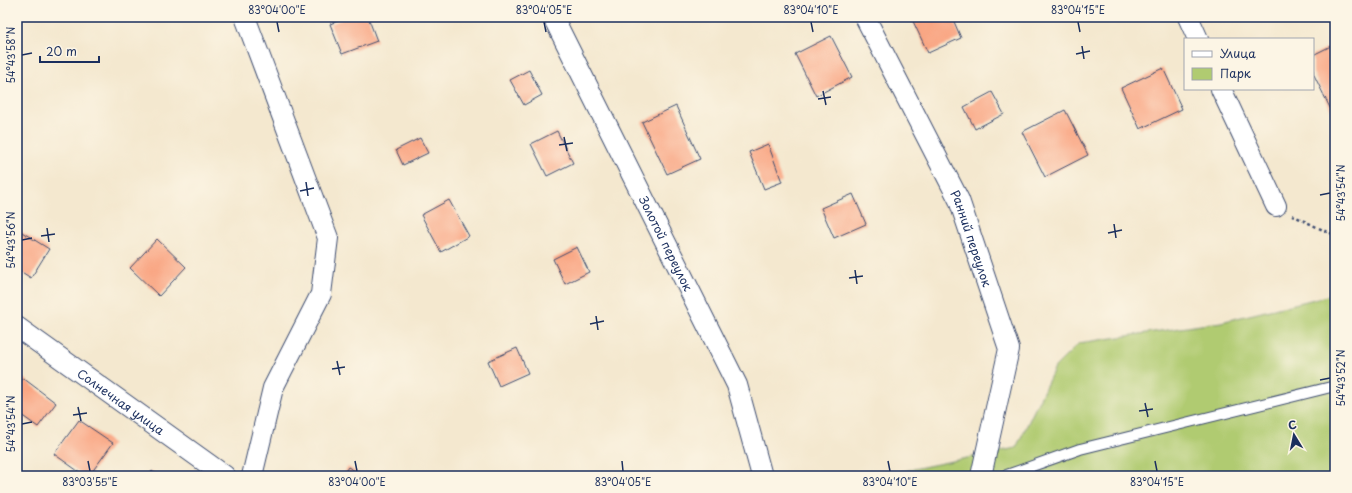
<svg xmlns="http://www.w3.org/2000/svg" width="1352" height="493" font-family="'Playpen Sans',sans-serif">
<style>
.green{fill:#b0cb71;stroke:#667d68}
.building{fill:#f9a683}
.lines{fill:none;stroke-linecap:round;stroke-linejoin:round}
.service-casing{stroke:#3c4b6f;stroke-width:12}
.minor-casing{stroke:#3c4b6f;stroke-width:22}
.path{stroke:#3c4b6f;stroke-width:2.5;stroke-dasharray:3 3;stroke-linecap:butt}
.service{stroke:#fff;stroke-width:10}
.minor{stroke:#fff;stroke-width:20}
.ticks{fill:none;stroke:#1b2f5e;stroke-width:1.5}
.labels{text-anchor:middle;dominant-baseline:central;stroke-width:4;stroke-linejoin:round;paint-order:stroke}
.street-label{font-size:12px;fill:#1b2f5e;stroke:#fcf5e5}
.neatline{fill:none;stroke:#1b2f5e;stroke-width:1.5}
.ticks-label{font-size:10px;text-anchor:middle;fill:#1b2f5e}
</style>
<rect width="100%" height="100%" fill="#fcf5e5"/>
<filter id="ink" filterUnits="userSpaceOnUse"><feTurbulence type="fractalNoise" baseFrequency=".025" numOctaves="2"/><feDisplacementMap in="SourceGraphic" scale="8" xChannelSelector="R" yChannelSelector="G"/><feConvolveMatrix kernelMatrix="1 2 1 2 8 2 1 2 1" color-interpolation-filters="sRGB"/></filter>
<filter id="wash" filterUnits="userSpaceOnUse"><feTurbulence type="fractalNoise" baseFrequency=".012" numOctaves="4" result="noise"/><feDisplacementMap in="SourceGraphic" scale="16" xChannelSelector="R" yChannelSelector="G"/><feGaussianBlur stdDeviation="0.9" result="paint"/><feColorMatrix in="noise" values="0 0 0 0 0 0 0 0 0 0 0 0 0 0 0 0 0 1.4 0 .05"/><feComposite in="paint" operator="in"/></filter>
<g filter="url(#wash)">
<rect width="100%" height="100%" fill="#f4e8cf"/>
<path class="green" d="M1335,294V476H879L1016,448L1055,367L1079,343L1221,322Z"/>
<g id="blocks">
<path class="building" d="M348,17H368L377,41L342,54L330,24Z
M911,17H952L961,38L928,53Z
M831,36L852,77L816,96L795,54Z
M1335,44V118L1313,73V55Z
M1163,68L1182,109L1140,129L1121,88Z
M529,70L542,95L524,105L510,80Z
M992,92L1004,114L975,129L964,107Z
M676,106L700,159L667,174L642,122Z
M1065,110L1088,155L1045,177L1022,132Z
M557,131L573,163L547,176L531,144Z
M420,138L428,153L403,165L396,150Z
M768,144L782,182L764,189L749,152Z
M853,194L866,224L834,238L821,208Z
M449,200L469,236L441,252L421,215Z
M17,229L49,249L31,278L17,269Z
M157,239L186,267L159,296L130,268Z
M577,247L589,272L565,284L553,259Z
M517,348L528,373L499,386L488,361Z
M23,378L56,403L38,427L17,412V386Z
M79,420L113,443L89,476H85L54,454Z
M348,467L363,476H342Z
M152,471L158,476H148Z"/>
</g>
</g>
<g filter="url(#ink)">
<use href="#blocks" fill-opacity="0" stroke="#3c4b6f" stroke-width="1"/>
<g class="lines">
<defs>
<path id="service" d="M1004,476L1080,449L1335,386"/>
<g id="minor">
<path d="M245,17L328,238L321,294L273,388L252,476"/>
<path id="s1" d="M553,17L737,385L762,476"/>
<path id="s2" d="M865,17L959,200L1009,349L981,476"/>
<path d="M1188,17L1198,39"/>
<path d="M1221,89L1276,206"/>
<path id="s3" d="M17,327L225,476"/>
</g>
</defs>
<use href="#service" class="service-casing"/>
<use href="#minor" class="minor-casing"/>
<path class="path" d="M1292,215L1329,233L1335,234"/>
<use href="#service" class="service"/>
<use href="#minor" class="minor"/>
</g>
</g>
<path class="ticks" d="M277,22L279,32M544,22L546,32M811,22L813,32M1078,22L1080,32M1082,46L1084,59M1076,54L1090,51M22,55L32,53M823,91L826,105M818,99L831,97M564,137L567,151M559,145L573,143M306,182L308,196M300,191L314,188M1320,195L1330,193M1114,224L1116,238M47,228L49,242M1108,233L1122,230M41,236L55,234M22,240L32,238M855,270L857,284M849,278L863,276M596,316L598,330M590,324L604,321M337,361L340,375M332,369L345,367M1320,380L1330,378M1145,403L1148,417M78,407L81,421M1139,411L1153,409M73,415L87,413M22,424L32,422M88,461L90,471M355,461L357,471M622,461L623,471M888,461L890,471M1155,461L1157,471"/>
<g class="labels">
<g class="street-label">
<text stroke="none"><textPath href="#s2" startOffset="246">Ранний переулок</textPath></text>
<text stroke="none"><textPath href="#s1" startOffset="253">Золотой переулок</textPath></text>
<text stroke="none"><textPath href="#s3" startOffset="128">Солнечная улица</textPath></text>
</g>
</g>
<rect width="1352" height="493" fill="none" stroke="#fcf5e5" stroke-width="44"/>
<rect x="1184" y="38" width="130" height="52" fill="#fcf5e5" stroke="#a2a6af"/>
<rect x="1192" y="51" width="20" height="6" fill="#ffffff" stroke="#a2a6af"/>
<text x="1220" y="58" font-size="12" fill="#1b2f5e">Улица</text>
<rect x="1192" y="68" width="20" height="12" fill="#b0cb71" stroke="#a2a6af"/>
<text x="1220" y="78" font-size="12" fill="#1b2f5e">Парк</text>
<g transform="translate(1294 435) rotate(350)" stroke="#fcf5e5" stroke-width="3" paint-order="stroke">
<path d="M0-3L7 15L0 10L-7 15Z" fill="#1b2f5e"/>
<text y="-6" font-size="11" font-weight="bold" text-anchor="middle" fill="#1b2f5e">С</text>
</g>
<path d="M40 56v6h59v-6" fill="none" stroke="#1b2f5e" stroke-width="2"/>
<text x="46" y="56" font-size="12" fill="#1b2f5e" stroke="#fcf5e5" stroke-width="3" paint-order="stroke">20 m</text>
<rect x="22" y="22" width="1308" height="449" class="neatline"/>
<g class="ticks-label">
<text x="277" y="14">83°04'00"E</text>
<text x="544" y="14">83°04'05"E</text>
<text x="811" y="14">83°04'10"E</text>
<text x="1078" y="14">83°04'15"E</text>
<text transform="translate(11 55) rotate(-90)" y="4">54°43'58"N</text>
<text transform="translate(1341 193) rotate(-90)" y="4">54°43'54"N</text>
<text transform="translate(11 240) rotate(-90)" y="4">54°43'56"N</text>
<text transform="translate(1341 378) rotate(-90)" y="4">54°43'52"N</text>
<text transform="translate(11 424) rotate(-90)" y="4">54°43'54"N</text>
<text x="90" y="486">83°03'55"E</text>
<text x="357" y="486">83°04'00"E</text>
<text x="623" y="486">83°04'05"E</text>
<text x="890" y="486">83°04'10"E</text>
<text x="1157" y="486">83°04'15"E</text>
</g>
</svg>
